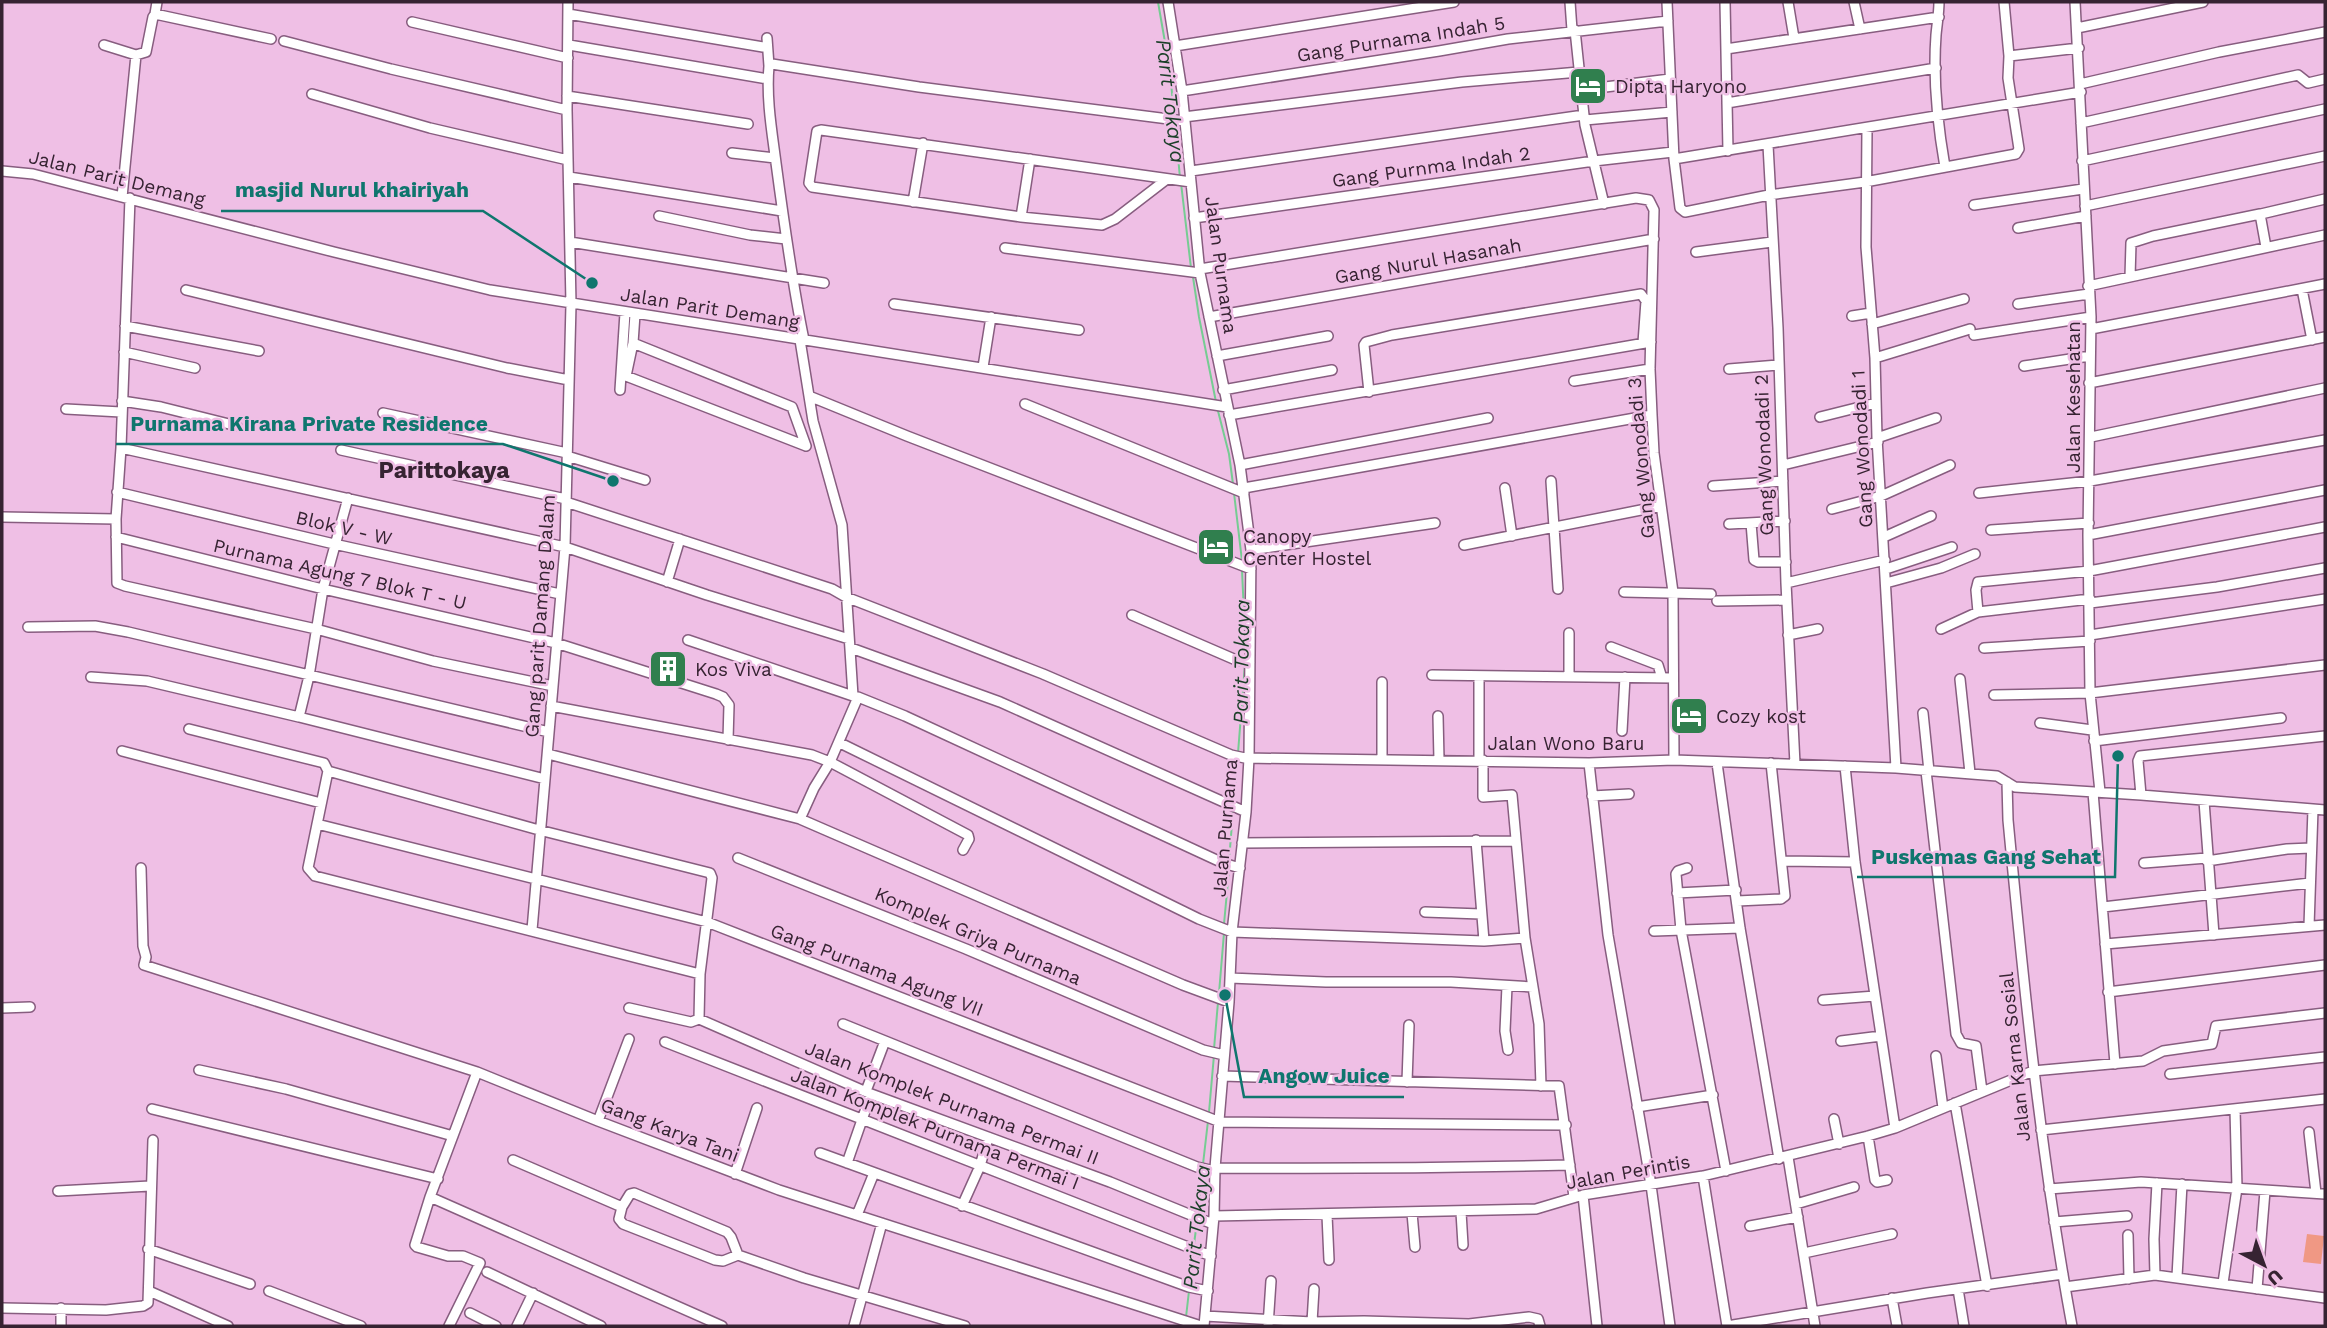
<svg xmlns="http://www.w3.org/2000/svg" width="2327" height="1328" font-family="'Work Sans',sans-serif">
<style>
.pitch{fill:#f09884}
.lines{fill:none;stroke-linecap:round;stroke-linejoin:round}
.stream{stroke:#76cc93;stroke-width:2}
.minor-casing{stroke:#875d7f;stroke-width:12}
.minor{stroke:#fff;stroke-width:9}
.labels{text-anchor:middle;dominant-baseline:central;stroke-width:5;stroke-linejoin:round;paint-order:stroke}
.street-label{font-size:19px;fill:#362332;stroke:#efbfe5}
.poi-label{font-size:19px;fill:#362332;stroke:#efbfe5;text-anchor:start}
.water-label{font-size:21px;font-style:italic;fill:#1b3f28;stroke:#efbfe5}
.quarter-label{font-size:23px;font-weight:bold;fill:#362332;stroke:#efbfe5}
.leader{fill:none;stroke:#0f766e;stroke-width:2.5}
.callout-dot{fill:#0f766e;stroke:#efbfe5;stroke-width:2.5}
.callout-label{font-size:21px;text-anchor:middle;font-weight:bold;fill:#0f766e;stroke:#efbfe5;stroke-width:5;stroke-linejoin:round;paint-order:stroke}
</style>
<rect width="100%" height="100%" fill="#efbfe5"/>
<path class="pitch" d="M2307,1234L2324,1236L2321,1264L2303,1262Z"/>
<g class="lines">
<path class="stream" d="M1158,2L1170,71L1174,115
M1175,124L1180,178
M1181,183L1191,268
M1193,277L1199,317L1216,402
M1218,411L1229,454L1233,484
M1234,493L1242,561
M1242,570L1246,658
M1238,753L1245,664
M1234,801L1237,762
M1229,861L1233,811
M1224,924L1229,870
M1219,993L1224,933
M1214,1049L1218,1002
M1209,1112L1214,1055
M1203,1164L1208,1121
M1198,1213L1202,1173
M1194,1244L1197,1222
M1190,1282L1193,1253
M1186,1317L1189,1291"/>
<defs>
<path id="minor" d="M1168,2L1182,91L1200,273L1240,465L1251,550L1249,758L1246,812L1232,932L1229,1002L1215,1168L1214,1216L1204,1326
M1570,2L1572,30
M1667,2L1674,159L1680,208L1685,212L1769,195L1865,182L2016,154L2019,149L2008,78L2009,56
M1725,2L1728,151
M1788,2L1794,38
M1854,2L1860,29
M1939,2C1939,13 1937,24 1936,35C1933,76 1938,127 1945,167
M2004,2L2009,56L2079,48
M2075,2L2091,317L2088,535L2090,693L2100,792
M155,14L157,2
M568,14L763,47
M412,22L568,58
M2077,28L2203,2
M1575,30L1585,125L1604,204
M767,38L769,66
M284,41L391,69L567,110
M104,45L136,55L146,52L153,17L155,14L271,39
M569,45L768,79
M1175,46L1454,2
M1726,49L1939,17
M2080,84L2219,52L2325,32
M1581,90L1670,79
M1182,91L1439,51L1508,39L1668,21
M312,94L430,128L568,160
M567,96L748,124
M1727,103L1936,68
M1184,117L1462,82L1579,72
M1585,120L1672,112
M2081,123L2298,75L2308,83L2325,79
M1867,129L1866,247L1875,358L1877,438L1896,768
M1768,145L1778,328L1786,583L1795,764
M732,153L775,158
M1674,159L2081,92
M2082,161L2325,109
M2,171L33,174L334,252L490,290L1227,407
M1191,171L1584,115
M569,177L782,211
M1167,179L1115,219L1102,225L1021,217L812,187L809,183L817,131L821,130L1191,182
M122,197L136,55
M130,198L121,448L116,519L117,583L125,586L316,629L433,661L553,686
M913,202L923,143
M1974,205L2083,189
M2085,206L2325,156
M2261,214L2325,199
M659,216L750,235L786,239
M1021,217L1030,159
M1194,218L1594,161L1673,152
M2018,228L2086,216
M570,242L824,283
M1005,248L1200,273
M1696,252L1772,242
M1200,269L1636,198L1649,200L1654,210L1650,369L1652,415L1654,453L1673,592L1674,760
M2130,277L2131,243L2153,236L2260,214L2266,247
M2088,286L2325,235
M2302,289L2312,340
M186,290L507,368L569,380
M894,304L1079,330
M2018,304L2089,294
M635,314L633,343L792,407L806,446
M1852,316L1871,313
M1209,317L1654,239
M1872,324L1964,299
M125,326L259,351
M2091,329L2325,284
M1974,335L2091,317
M800,340L813,421L842,525L853,696
M804,340C792,282 784,223 776,163C772,132 766,98 769,66L772,64L919,87L1184,121
M633,343L626,376L806,446
M124,352L195,368
M1217,356L1328,336
M1875,358L1970,329
M2024,366L2090,356
M983,367L991,317
M1729,369L1778,365
M1574,381L1650,369
M2089,383L2325,337
M620,390L625,313
M1223,390L1332,370
M1369,392L1364,345L1366,342L1392,335L1641,294L1646,301L1643,343
M809,396L907,436L1251,569
M122,401L161,407L237,426
M1025,404L1244,493
M66,409L121,412
M383,413L567,453
M1229,415L1651,342
M1820,417L1876,403
M2091,437L2325,388
M1877,438L1936,418
M121,448L565,547L707,595L849,639
M341,450L566,499
M567,456L645,480
M1240,465L1488,418
M1783,465L1878,442
M1551,481L1558,589
M1713,486L1783,481
M1244,488L1652,415
M1505,488L1512,536
M117,492L334,544L560,594
M1979,493L2090,481L2325,440
M566,502L832,589L846,597L1043,674L1231,755L1245,758L1589,763L1674,760L1896,768L1997,776L2015,787L2141,795L2325,810
M1832,509L1881,496L1950,465
M2,517L116,519
M1751,523L1754,560L1758,562H1786
M1729,524L1785,521
M1991,530L2089,523
M2088,535L2325,490
M116,537L323,589L556,643L716,694L723,697L729,705L728,740
M1884,537L1931,516
M1464,545L1661,506
M1251,550L1435,523
M1886,569L1952,547
M667,582L680,539
M1786,583L1885,560
M1886,583L1941,568L1975,554
M1624,592L1711,594
M1717,601L1787,600
M2090,603L2217,587L2325,568
M1978,612L1976,590L1978,582L2089,571L2325,527
M1132,615L1236,660L1250,662
M28,627L95,626L128,632L549,732
M1941,629L1978,612L2090,599
M1788,635L1818,629
M2090,635L2325,599
M688,640L856,697
M1611,647L1658,665L1662,678
M851,648L1000,702L1246,812
M1984,648L2090,641
M1432,675L1673,678
M1569,675V633
M91,677L147,681L299,717L309,676L323,589L348,498
M1960,679L1970,773
M1382,682V759
M1994,695L2090,693L2325,665
M551,706L812,755L830,762L858,697L905,716L1223,863L1240,868
M1923,713L1929,771
M1438,716L1439,760
M299,717L545,779
M2040,723L2092,730
M189,729L324,763L328,771L539,830L710,873L712,878L700,974L699,1019
M1622,731L1625,677
M2094,741L2281,718
M840,743L1199,919L1232,932L1484,941L1525,938
M122,751L321,803
M548,754L800,819L1183,985L1229,1002
M1483,760V797L1512,795L1525,938L1539,1024L1541,1086
M1479,761V676
M1589,763L1608,935L1651,1185L1670,1326
M1717,763L1740,928L1779,1159
M1845,766L1855,862L1895,1128
M328,771L308,868L315,876L700,974
M1926,771L1956,1034L1961,1043L1976,1046L1982,1091
M2007,782L2008,820C2024,989 2041,1158 2072,1326
M2093,792L2115,1064
M2141,795L2138,761L2140,756L2325,736
M1592,796L1629,794
M2204,801L2214,935
M800,819L814,788L830,762L968,835L969,839L963,850
M317,824L707,922L1220,1122L1566,1125
M1476,840L1484,941
M1242,843L1516,841
M738,858L966,949L1203,1050L1224,1055
M1783,861L1855,862
M2207,861L2287,849L2311,848
M2144,863L2207,858
M141,868L143,946L146,957L144,965L477,1072L598,1121L779,1190L1201,1326
M1687,868L1678,871L1676,874L1681,930L1726,1171
M1677,893L1736,890
M1737,901L1781,899L1785,896L1771,763
M2103,907L2310,883
M1425,912L1481,914
M2309,926L2313,809
M532,930L565,547L571,304L567,110L568,2
M1654,931L1740,928
M2105,944L2325,925
M1230,978L1326,982H1451L1533,987
M1507,986L1505,1031L1508,1050
M2108,992L2325,965
M1823,1000L1875,996
M2,1008L30,1007
M629,1008L691,1022L699,1019
M699,1019L871,1094L1110,1182L1213,1224
M843,1024L1197,1167L1215,1171
M1841,1041L1881,1036
M665,1042L1211,1256
M1936,1056L1943,1108
M199,1070L286,1089L453,1136
M2170,1074L2325,1057
M1222,1076L1559,1086L1574,1197
M1407,1082L1409,1025
M866,1091L885,1041
M1955,1103L1987,1286
M1637,1107L1713,1095
M152,1109L438,1179
M1834,1119L1839,1144
M598,1121L629,1039
M2041,1130L2325,1099
M2309,1132L2316,1193
M1868,1136L1875,1180L1877,1182L1887,1180
M820,1153L1189,1287L1208,1291
M1788,1157L1815,1326
M513,1160L622,1207L619,1219L623,1224L715,1260L723,1261L738,1255L804,1278L965,1326
M847,1163L871,1094
M1215,1168C1334,1169 1452,1168 1570,1165
M735,1174L757,1108
M1703,1176L1727,1326
M2049,1189L2141,1182L2325,1194
M58,1191L150,1186
M1583,1195L1597,1326
M430,1197L722,1326
M1796,1204L1854,1187
M962,1206L980,1166L988,1138
M622,1207L630,1194L634,1193L727,1232L731,1237L738,1255
M1461,1212L1463,1245
M1412,1213L1415,1247
M857,1215L874,1173
M1327,1215L1329,1260
M1214,1216L1536,1209L1583,1195L1703,1176L1868,1136L1895,1128L2033,1071L2143,1061L2163,1051L2212,1044L2216,1026L2325,1013
M2054,1222L2127,1216
M1750,1226L1798,1217
M2128,1235L2129,1279
M148,1249L250,1284
M1804,1253L1892,1234
M487,1272L601,1326
M2155,1275L2154,1239L2157,1183
M2177,1277L2182,1184
M2223,1283L2237,1188L2235,1109
M2065,1287L2155,1275L2325,1298
M1958,1289L1964,1326
M2257,1289L2265,1191
M149,1291L228,1326
M269,1291L361,1326
M1892,1298L1897,1326
M2,1308L106,1310L143,1306L148,1303L153,1140
M61,1308V1326
M470,1313L496,1326
M1205,1316L1312,1322L1364,1321L1469,1324L1529,1317L1538,1319L1540,1326
M1312,1322L1314,1289
M449,1326L480,1263L463,1256H448L417,1247L415,1245L430,1197L477,1072
M517,1326L533,1293
M854,1326L882,1223
M1268,1326L1271,1281
M1727,1326L1927,1293L2063,1274"/>
</defs>
<use href="#minor" class="minor-casing"/>
<use href="#minor" class="minor"/>
</g>
<defs>
<symbol id="hotel-square" viewBox="-11 -11 22 22"><rect x="-9" y="-9" width="18" height="18" rx="4" fill="#307f4e" stroke="#efbfe5"/><path d="M-6-4.5h1.5V1H6V5H4.5V3h-9V5H-6ZM-4 0a1.8 1.8 0 1 1 3.6 0ZM.5 0V-2.5h3Q6-2.5 6 0Z" fill="#fff"/></symbol>
<symbol id="building-square" viewBox="-11 -11 22 22"><rect x="-9" y="-9" width="18" height="18" rx="4" fill="#307f4e" stroke="#efbfe5"/><path d="M-4-6H4V6H1V3H-1V6H-4ZM-2.5-4.3h1.7v1.8h-1.7ZM.8-4.3h1.7v1.8H.8ZM-2.5-1h1.7V.8h-1.7ZM.8-1h1.7V.8H.8Z" fill="#fff"/></symbol>
</defs>
<g fill-rule="evenodd">
<use href="#hotel-square" x="1566" y="64" width="44" height="44"/>
<use href="#hotel-square" x="1194" y="525" width="44" height="44"/>
<use href="#building-square" x="646" y="647" width="44" height="44"/>
<use href="#hotel-square" x="1667" y="694" width="44" height="44"/>
</g>
<g class="labels">
<g class="street-label">
<text transform="translate(1401 39) rotate(-9)">Gang Purnama Indah 5</text>
<text transform="translate(1431 167) rotate(-8)">Gang Purnma Indah 2</text>
<text transform="translate(117 178) rotate(14)">Jalan Parit Demang</text>
<text transform="translate(1428 261) rotate(-10)">Gang Nurul Hasanah</text>
<text transform="translate(1221 265) rotate(82)">Jalan Purnama</text>
<text transform="translate(710 308) rotate(9)">Jalan Parit Demang</text>
<text transform="translate(2073 397) rotate(-90)">Jalan Kesehatan</text>
<text transform="translate(1862 449) rotate(-93)">Gang Wonodadi 1</text>
<text transform="translate(1764 455) rotate(-92)">Gang Wonodadi 2</text>
<text transform="translate(1641 458) rotate(-95)">Gang Wonodadi 3</text>
<text transform="translate(344 528) rotate(13)">Blok V - W</text>
<text transform="translate(340 574) rotate(13)">Purnama Agung 7 Blok T - U</text>
<text transform="translate(540 616) rotate(-86)">Gang parit Damang Dalam</text>
<text x="1566" y="743">Jalan Wono Baru</text>
<text transform="translate(1225 828) rotate(-85)">Jalan Purnama</text>
<text transform="translate(978 936) rotate(23)">Komplek Griya Purnama</text>
<text transform="translate(877 970) rotate(21)">Gang Purnama Agung VII</text>
<text transform="translate(2015 1057) rotate(-96)">Jalan Karna Sosial</text>
<text transform="translate(952 1103) rotate(21)">Jalan Komplek Purnama Permai II</text>
<text transform="translate(935 1129) rotate(21)">Jalan Komplek Purnama Permai I</text>
<text transform="translate(670 1130) rotate(21)">Gang Karya Tani</text>
<text transform="translate(1628 1172) rotate(-10)">Jalan Perintis</text>
</g>
<g class="poi-label">
<text x="1615" y="86">Dipta Haryono</text>
<text x="1243" y="536">Canopy<tspan x="1243" dy="22">Center Hostel</tspan></text>
<text x="695" y="669">Kos Viva</text>
<text x="1716" y="716">Cozy kost</text>
</g>
<g class="water-label">
<text transform="translate(1171 101) rotate(83)">Parit Tokaya</text>
<text transform="translate(1241 662) rotate(-89)">Parit Tokaya</text>
<text transform="translate(1196 1227) rotate(-84)">Parit Tokaya</text>
</g>
<g class="quarter-label">
<text x="444" y="470">Parittokaya</text>
</g>
</g>
<path class="leader" d="M592 283L483 211H221M613 481L503 444H116M2118 756L2115 877H1857M1225 995L1244 1097H1404"/>
<g class="callout-dot">
<circle cx="592" cy="283" r="7"/>
<circle cx="613" cy="481" r="7"/>
<circle cx="2118" cy="756" r="7"/>
<circle cx="1225" cy="995" r="7"/>
</g>
<g class="callout-label">
<text x="352" y="197">masjid Nurul khairiyah</text>
<text x="309" y="431">Purnama Kirana Private Residence</text>
<text x="1986" y="864">Puskemas Gang Sehat</text>
<text x="1324" y="1083">Angow Juice</text>
</g>
<rect width="2327" height="1328" fill="none" stroke="#362332" stroke-width="7"/>
<g transform="translate(2264 1265) rotate(139)" stroke="#efbfe5" stroke-width="5" paint-order="stroke">
<path d="M0-5L12 26L0 18L-12 26Z" fill="#362332"/>
<text y="-10" font-size="19" font-weight="bold" text-anchor="middle" fill="#362332">U</text>
</g>
</svg>
